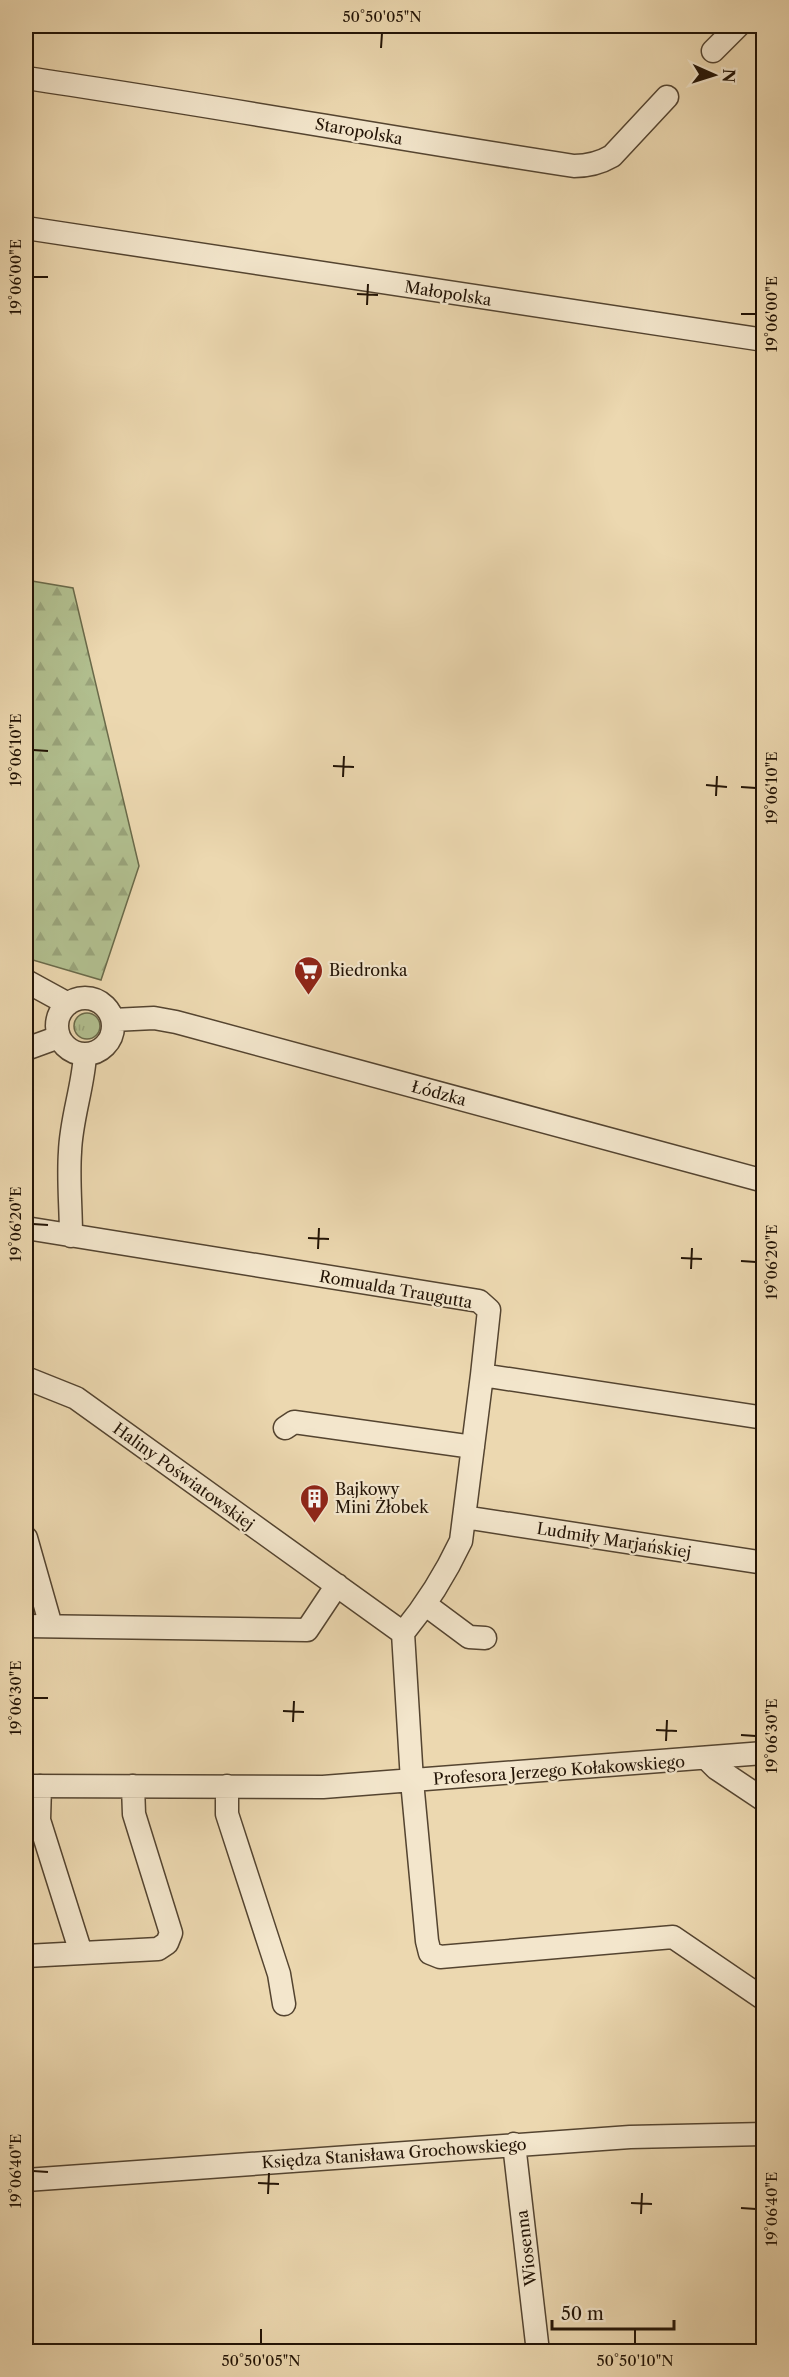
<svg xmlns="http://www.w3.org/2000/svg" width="789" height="2377" font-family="'Libre Caslon Text',serif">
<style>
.grass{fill:url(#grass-tufts);stroke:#6a6a4a;stroke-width:1.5}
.forest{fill:url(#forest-firs);stroke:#6a6a4a;stroke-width:1.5}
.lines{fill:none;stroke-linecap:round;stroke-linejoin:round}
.minor-casing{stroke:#544430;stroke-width:25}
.minor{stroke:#f3e6cc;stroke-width:22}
.ticks{fill:none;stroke:#221305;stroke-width:2}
.labels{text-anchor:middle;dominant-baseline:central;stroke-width:4.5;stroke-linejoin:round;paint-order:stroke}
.street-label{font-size:16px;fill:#221305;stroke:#f3e6cc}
.poi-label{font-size:16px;fill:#221305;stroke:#f3e6cc;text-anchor:start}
.neatline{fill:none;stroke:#221305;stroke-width:2}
.ticks-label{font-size:15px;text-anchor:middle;fill:#221305}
</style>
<defs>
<pattern id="grass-tufts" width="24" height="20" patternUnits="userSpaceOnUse" patternTransform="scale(1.5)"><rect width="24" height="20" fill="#b2c090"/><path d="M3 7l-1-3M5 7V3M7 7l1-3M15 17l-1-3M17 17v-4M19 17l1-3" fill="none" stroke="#99a47b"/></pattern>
<pattern id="forest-firs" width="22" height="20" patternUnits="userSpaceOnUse" patternTransform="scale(1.5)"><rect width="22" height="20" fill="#b2c090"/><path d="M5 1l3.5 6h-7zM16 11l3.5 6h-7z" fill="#99a47b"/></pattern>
</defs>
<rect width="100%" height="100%" fill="#ecd8b0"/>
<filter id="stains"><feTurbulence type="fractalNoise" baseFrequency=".00333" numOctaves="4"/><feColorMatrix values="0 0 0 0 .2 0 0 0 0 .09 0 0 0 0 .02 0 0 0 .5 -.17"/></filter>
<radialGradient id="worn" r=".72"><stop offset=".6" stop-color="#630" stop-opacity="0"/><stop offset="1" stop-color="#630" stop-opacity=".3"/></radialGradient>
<path class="grass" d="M74 1026a13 13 0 1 1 26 0a13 13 0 1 1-26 0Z"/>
<path class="forest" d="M26,580L73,588L139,866L101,980L26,958Z"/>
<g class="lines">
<defs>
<path id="minor" d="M713,51L738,26
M26,78C209,105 391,138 574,166C588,166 600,163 612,156L667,97
M26,228L764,340
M26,981L68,1004
M57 1026a28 28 0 1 1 56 0a28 28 0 1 1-56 0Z
M113,1020L154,1018L176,1022L764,1181
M26,1049L59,1037
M26,1228L479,1301L489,1310L482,1375L764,1418
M71,1236C71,1208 68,1179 70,1152C71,1119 83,1088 85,1055
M482,1375L461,1541C445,1575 426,1605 403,1633L412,1781L427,1941L430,1953L440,1957L673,1937L761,1997
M26,1378L76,1398L403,1633
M285,1428L294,1422L473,1447
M464,1517L764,1563
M26,1538L51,1626
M426,1605L469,1637L485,1638
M26,1626L307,1630L337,1585
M706,1758L716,1768L764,1800
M26,1786L323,1787L764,1753
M40,1786L39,1820L81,1953
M227,1786V1814L279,1974L284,2004
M26,1956L158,1949L167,1943L171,1933L134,1814L133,1786
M514,2144L538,2352
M26,2180L630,2137L764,2134"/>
</defs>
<use href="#minor" class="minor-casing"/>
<use href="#minor" class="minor"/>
</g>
<path class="ticks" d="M381,48L382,33M33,277H48M357,294L378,295M367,305L368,284M741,314H756M33,750L48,751M333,766L354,767M343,777L344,756M706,785L727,787M741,787L756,788M716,796L717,776M33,1224L48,1225M308,1238L329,1239M318,1249L319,1228M681,1258L702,1259M741,1261L756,1262M691,1269L692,1248M33,1698H48M283,1711L304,1712M293,1722L294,1701M656,1730L677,1731M741,1735L756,1736M666,1741L667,1720M33,2171L48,2172M258,2183L279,2184M268,2194L269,2173M631,2203L652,2204M741,2208L756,2209M641,2214L642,2193M261,2344V2329M635,2344V2329"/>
<defs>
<symbol id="supermarket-pin" viewBox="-11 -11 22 30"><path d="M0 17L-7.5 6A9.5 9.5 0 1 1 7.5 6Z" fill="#8f2418" stroke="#f3e6cc"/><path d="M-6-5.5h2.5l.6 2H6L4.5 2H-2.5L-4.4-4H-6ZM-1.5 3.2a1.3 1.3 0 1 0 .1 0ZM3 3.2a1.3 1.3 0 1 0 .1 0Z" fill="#fff"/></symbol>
<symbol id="building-pin" viewBox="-11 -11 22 30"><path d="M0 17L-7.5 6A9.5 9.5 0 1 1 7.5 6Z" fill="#8f2418" stroke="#f3e6cc"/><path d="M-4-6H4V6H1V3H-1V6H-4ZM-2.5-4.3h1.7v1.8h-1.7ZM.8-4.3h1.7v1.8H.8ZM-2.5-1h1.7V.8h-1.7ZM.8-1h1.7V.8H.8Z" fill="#fff"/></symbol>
</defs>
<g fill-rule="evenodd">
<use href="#supermarket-pin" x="292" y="954" width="33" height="45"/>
<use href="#building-pin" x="298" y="1482" width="33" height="45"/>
</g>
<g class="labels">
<g class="street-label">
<text transform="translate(359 131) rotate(10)">Staropolska</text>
<text transform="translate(448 293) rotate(9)">Małopolska</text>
<text transform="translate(439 1093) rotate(15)">Łódzka</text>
<text transform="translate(396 1289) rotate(10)">Romualda Traugutta</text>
<text transform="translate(184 1476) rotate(36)">Haliny Poświatowskiej</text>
<text transform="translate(614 1540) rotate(9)">Ludmiły Marjańskiej</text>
<text transform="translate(559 1770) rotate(-4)">Profesora Jerzego Kołakowskiego</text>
<text transform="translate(394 2153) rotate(-4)">Księdza Stanisława Grochowskiego</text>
<text transform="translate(526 2248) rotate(-97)">Wiosenna</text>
</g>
<g class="poi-label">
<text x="329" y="970">Biedronka</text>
<text x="335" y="1489">Bajkowy<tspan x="335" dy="18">Mini Żłobek</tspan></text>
</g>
</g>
<rect width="789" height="2377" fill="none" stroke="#ecd8b0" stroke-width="66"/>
<g transform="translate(714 75) rotate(93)" stroke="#f3e6cc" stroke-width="4.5" paint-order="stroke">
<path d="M0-4.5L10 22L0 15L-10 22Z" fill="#221305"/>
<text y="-9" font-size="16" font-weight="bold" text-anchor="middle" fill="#221305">N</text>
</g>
<path d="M552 2320v9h122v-9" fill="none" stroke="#221305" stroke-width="3"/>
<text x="561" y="2320" font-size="18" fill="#221305" stroke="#f3e6cc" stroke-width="4.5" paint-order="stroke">50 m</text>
<rect x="33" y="33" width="723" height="2311" class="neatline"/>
<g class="ticks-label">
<text x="382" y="22">50°50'05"N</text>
<text transform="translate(16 277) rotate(-90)" y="5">19°06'00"E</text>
<text transform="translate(772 314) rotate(-90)" y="5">19°06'00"E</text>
<text transform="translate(16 750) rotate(-90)" y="5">19°06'10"E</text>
<text transform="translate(772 788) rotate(-90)" y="5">19°06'10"E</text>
<text transform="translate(16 1224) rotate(-90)" y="5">19°06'20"E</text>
<text transform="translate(772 1262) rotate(-90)" y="5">19°06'20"E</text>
<text transform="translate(16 1698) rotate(-90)" y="5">19°06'30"E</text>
<text transform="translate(772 1736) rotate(-90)" y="5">19°06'30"E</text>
<text transform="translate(16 2171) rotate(-90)" y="5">19°06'40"E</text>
<text transform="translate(772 2209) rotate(-90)" y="5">19°06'40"E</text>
<text x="261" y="2366">50°50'05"N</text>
<text x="635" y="2366">50°50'10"N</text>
</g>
<rect width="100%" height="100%" filter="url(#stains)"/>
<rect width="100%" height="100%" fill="url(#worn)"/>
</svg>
